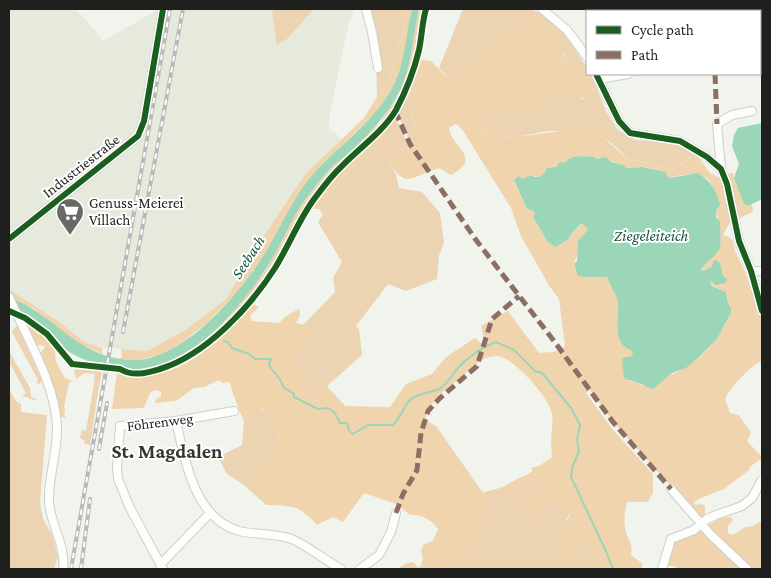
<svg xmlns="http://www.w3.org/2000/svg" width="771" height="578" font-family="'Crimson Pro',serif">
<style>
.built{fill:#e6eadd}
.green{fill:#ecd4b3}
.forest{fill:#efd4ae;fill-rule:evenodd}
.water{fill:#9bd6b8}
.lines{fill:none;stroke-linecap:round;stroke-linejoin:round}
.stream{stroke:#9bd6b8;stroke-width:2}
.minor-casing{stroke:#cdcfca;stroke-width:10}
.minor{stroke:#fdfdfc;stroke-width:8}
.rail-casing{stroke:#b9b9b8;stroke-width:4}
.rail{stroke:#fff;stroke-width:2;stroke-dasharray:5.5;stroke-linecap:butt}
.quiet{stroke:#8d6e63;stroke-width:5;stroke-dasharray:10 5;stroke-linecap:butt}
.cycleway-casing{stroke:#fff;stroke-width:9}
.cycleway{stroke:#1b5e20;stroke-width:6}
.labels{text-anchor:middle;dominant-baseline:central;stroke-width:4;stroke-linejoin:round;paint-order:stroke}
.street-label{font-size:15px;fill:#1f201d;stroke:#fff}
.poi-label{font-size:15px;fill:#1f201d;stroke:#fff;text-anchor:start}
.water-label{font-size:16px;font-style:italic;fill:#19593f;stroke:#fff}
.district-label{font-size:20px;font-weight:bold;fill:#35372f;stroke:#fff}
</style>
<rect width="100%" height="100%" fill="#f1f3ed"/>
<path class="built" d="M9,9H75L94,29L103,41L159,9H354L348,26L329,118V130L336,133L341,140L306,173L226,299L187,329L147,351L99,347L86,343L58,321L10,290L9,284Z"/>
<path class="green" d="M273,9H314L287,39L277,45L272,15Z
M368,9H407L391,75L377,97L376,47Z
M463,9C477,9 523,6 533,10C558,19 573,47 587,68V74H591L607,113L617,129L624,134L634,140L671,143L699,155V158L691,156L673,170L637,160L630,161C623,154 615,145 607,140C601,137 565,131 558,131C531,130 504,148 481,125L482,120C493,115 506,109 518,110C524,110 527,112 534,111L549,91L583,99L594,90L573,64H567L565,53L512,31L451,75L447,76L439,68Z
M413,91L419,95L421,99L411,114L418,142L411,145L397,112Z
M392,118L396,119L409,146L388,160L396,174L399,188L422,192L440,213L444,243L439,255L437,279L406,291L388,284L356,326L359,329L362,355L327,386L311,395L308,393C304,386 298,380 295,372C290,359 305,346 312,337L309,327L303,325L335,292L333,278L342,262L318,222L323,215L319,209L342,178L368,149L369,143Z
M280,242L287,243L272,270L248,302L243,299L266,270Z
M16,326L18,327L42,381L40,384L36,383L38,380L12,332Z
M9,351L30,388L31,397L36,399V401L23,396V395L26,393L9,362Z
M94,383L99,386L90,445L84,444L85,441L80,438L82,430L86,431Z
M9,389L16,401L21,404V412L47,415L40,503L43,519L52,535L58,557L54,569H9Z
M259,407L271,416L281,429L272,456L254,473L266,505L244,485L227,474L218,457L242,445L244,422Z
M537,478L543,487L531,519L534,514L538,513L542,515L545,512L542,507L547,501L566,506L571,511L566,520L572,529L570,533L571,561L574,551L573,548L578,543L609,569H453L452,566C478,549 481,530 490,503L482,493L503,487L506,494L515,492Z"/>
<path class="forest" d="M407,9H412L402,62L395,82L388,95L375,114L320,166L295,199L266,252L241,288L208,322L174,349L156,356L137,360L120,359L122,356L121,349L147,351L187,329L226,299L264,236L306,173L364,118L377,97L391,75Z
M419,9H425C415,46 415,75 394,110C379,133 357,148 338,167C316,189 302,216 287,243L280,242L298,211L310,193L334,165L380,123L398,95Z
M531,19C550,29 563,41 567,64H573L594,90C584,106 564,95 549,91L534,111C527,112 524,110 518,110C506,109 494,115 483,120L481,125L486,130L504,137L523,136L600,126L606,140L630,161L637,160L673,170L692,156L699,158L710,173L718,177L725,174L733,173L744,204L748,206L752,205L753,212L730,222L723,235L731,238L733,241L735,251L746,274L750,287L756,297L757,309H762V361C752,364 729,389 725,399L730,413L739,415L751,433L747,441L761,456V459L751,466L749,470L724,489L701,498L694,502L695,505L702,504L705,506V515L700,518L613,422L590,390L586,393L613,430L653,474V493L648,502H627C624,513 623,524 627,535C630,543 633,546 631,555L643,564L641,569H609L604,566L595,567L590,560L592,555L578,543L573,548C575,553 571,558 572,564L564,563L555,549C558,541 560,533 570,533L572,529L569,526H565L571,511L566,506L547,502L542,507L545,512L549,514L547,516L534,514L531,519H524L520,513L521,501L543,487L537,478L515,492L506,494L503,487C513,480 523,477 533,471L531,468L539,466L552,457C552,452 551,446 551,442C551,430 555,419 550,408C544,393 513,357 497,356C483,355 470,369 461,377C446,390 430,399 425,420L436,426L490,503C481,530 478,549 453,566V569H397L405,564L413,562L419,568C423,561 424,558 421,551L423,545L433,541L438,529C433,520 420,514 410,515L396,504L364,493L343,522L333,517L317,525C297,504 293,506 266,505L254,473L272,456L281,429L271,416L260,407L244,422L233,394L230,382L223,383L219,380L204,387L194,388L176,401L156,403L155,400L161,396V391L155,390L150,393L144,408L112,409L117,373L132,375L139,371L164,365L231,313L243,299L259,307L250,316L252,321L279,323L286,316L299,309L300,315L296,323L309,326L312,337C305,346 290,359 295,372C298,380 304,386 308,393L311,395L327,386L345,406L390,407L406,384L432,374L446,357L475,338L482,344L484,339L481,326L508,311L539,353L554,352L565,346L559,299L550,287L521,236L511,208L462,129L456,124L449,128C453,150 483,157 451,175L439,168C413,174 407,193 388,160C397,143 403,149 418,142L411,114L421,99L419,95L413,91L397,112L421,60L431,61L446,76L451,75L512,31ZM578,156L594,157L596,159L600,158L624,165L626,168C630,168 634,167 638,167C647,166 664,171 669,178C698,171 713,170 717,205C718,216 715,217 720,228L719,231L721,243C715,253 708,259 701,269L703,271L712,267L713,261L723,277L709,282L712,285L726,292L731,313C711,357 686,371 643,386L637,382L628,381L629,357L633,355L631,350C611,345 619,316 618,301C617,296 609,284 607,277H584L576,271L574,264L578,252L588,230L583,223L571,234L569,239L556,246L547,241L533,217L536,213L532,210L527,209L514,181L519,176L522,179L531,175L539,177L542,174L557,167L570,158Z
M369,143L368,149L342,178L319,209H310L337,174Z
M10,290L58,321L86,343L102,348L103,354L79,344L34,309L14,299Z
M30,323L50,338L61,354L55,351L56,362L65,378L73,381L69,382L64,408L65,409L64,416L66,417L65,418L60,416L55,389L40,354L45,347L41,345H37L35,344L26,325Z
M79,366L103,368L99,386L94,383L95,374L85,373L76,379L74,371Z
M731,517L733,520L728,526V533L733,535L745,527L753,526L762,521V569H678L674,566H666L673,541L699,530L721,518Z"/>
<path class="water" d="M412,9H419C412,38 412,70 397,96C384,119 367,136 348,154C343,158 338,161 333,166C325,174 318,183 311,192C292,215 282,245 265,270C240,308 188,369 138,370C120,371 76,361 63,347C61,345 61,343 59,341C46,325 27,316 9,309V297C57,315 78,360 135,360C185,359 241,292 265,253C281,227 291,201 310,178C337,145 376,123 395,82C405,60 406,33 412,9Z
M762,123V199L748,206L744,204L734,178L739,164L732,146L734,135L738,128Z
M578,156L595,157L596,159L606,157L611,162L624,165L626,168L643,167L665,172L669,178L698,173C710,180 718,192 720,206L717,208L716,218L720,221C720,228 722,245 719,250C714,257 706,262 701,269L703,271L712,267L713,261L716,260L720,263L723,276L727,279L726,283L715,285L712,281L710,282L712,286L726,292L728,303L731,308V313L717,339L697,359L686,368L672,373L653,389C646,387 642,384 636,382C631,380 628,381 624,377L622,359L625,357H629L633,355L631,350C611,345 619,316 618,302C617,296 609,284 607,277H584L578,276L574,264L577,261L578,241L588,230L582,223L571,234L569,239L555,247L547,241L533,217L535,213L532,210L527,209L514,180L519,176L522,179L531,175L535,177H539L545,172L547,168L557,167L559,163L565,162L570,158Z"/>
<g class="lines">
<path class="stream" d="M203,339L213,340
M224,341L228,342L232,348L249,354L255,359H271L269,364C272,373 281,376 283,387L294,394V397L318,409L328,408L334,412L340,423H347L349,431L353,434L368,425H393C401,417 404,406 410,400C417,393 431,393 439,389C448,384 452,375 458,368C468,357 482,347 496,342L514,350L535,371L542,373L571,408L580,425L577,440L579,451L572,468L571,477L605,549L613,569"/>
<defs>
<path id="minor" d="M366,9L372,32L378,68
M542,9L567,30L587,57
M760,48L762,44
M596,74L619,121L630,133L680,141L707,157L721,169L727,184L739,241L751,271L762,311
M599,79L628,74
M721,169L717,124L732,115L752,111
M9,239L138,136L144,121L163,9
M751,271H762
M9,297C26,337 55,382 57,426C58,452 48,476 49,502C51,526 66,546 63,569
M176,421C185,460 194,518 239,531C255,535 277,533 292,539C309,547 325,560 341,569
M671,489L711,535L747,569
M160,565L210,513
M163,569L130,508L118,479L117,467L120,426L176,421L234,411
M360,569L379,555L391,532L396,513
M662,569L671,539L694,530L707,519L716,515L742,506L752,498L762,480"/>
</defs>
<use href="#minor" class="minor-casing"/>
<use href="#minor" class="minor"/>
<defs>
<path id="rail" d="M123,332L183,9
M99,449L107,403
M71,569L170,9
M81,569L90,499"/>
</defs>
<use href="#rail" class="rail-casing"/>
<use href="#rail" class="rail"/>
<path class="quiet" d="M715,74L717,124
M395,111L410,144L476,240L554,341L613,422L671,489
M396,513L403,494L417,470L421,433L428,411L439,399L477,366L492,319L519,296"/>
<defs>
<path id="cycleway" d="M596,74L619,121L630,133L680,141L707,157L721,169L727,184L739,241L751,271L762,311
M9,239L138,136L144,121L163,9
M9,311L25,318L47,334L72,364L120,369C133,377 146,373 160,369C206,355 250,307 275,268C288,247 298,222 312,202C321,190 330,177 341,167C359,148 382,133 396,110C406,91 414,71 419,50C422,36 422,22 426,9"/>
</defs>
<use href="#cycleway" class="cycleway-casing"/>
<use href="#cycleway" class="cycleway"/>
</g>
<defs>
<symbol id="supermarket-pin" viewBox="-11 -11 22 30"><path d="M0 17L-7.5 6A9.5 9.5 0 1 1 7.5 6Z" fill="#686a66" stroke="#fff"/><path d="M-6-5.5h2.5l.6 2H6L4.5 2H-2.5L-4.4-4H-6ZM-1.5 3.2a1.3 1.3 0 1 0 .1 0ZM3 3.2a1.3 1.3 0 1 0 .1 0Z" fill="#fff"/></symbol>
</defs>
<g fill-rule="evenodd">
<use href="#supermarket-pin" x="54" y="196" width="32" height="43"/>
</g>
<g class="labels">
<g class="street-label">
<text transform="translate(81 166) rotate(-38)">Industriestraße</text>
<text transform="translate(160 422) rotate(-7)">Föhrenweg</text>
</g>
<g class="poi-label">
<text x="89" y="203">Genuss-Meierei<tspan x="89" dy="17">Villach</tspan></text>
</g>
<g class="water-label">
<text x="651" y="235">Ziegeleiteich</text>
<text transform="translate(248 257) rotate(-57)">Seebach</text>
</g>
<g class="district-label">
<text x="167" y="451">St. Magdalen</text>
</g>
</g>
<rect width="771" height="578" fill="none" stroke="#1f201d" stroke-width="20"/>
<rect x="586" y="10" width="175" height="65" fill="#ffffff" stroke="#a5a6a5"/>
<rect x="596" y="26" width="25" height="8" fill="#1b5e20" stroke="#a5a6a5"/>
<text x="631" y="35" font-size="15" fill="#1f201d">Cycle path</text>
<rect x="596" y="51" width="25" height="8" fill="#8d6e63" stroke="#a5a6a5"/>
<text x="631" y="60" font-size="15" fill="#1f201d">Path</text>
</svg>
